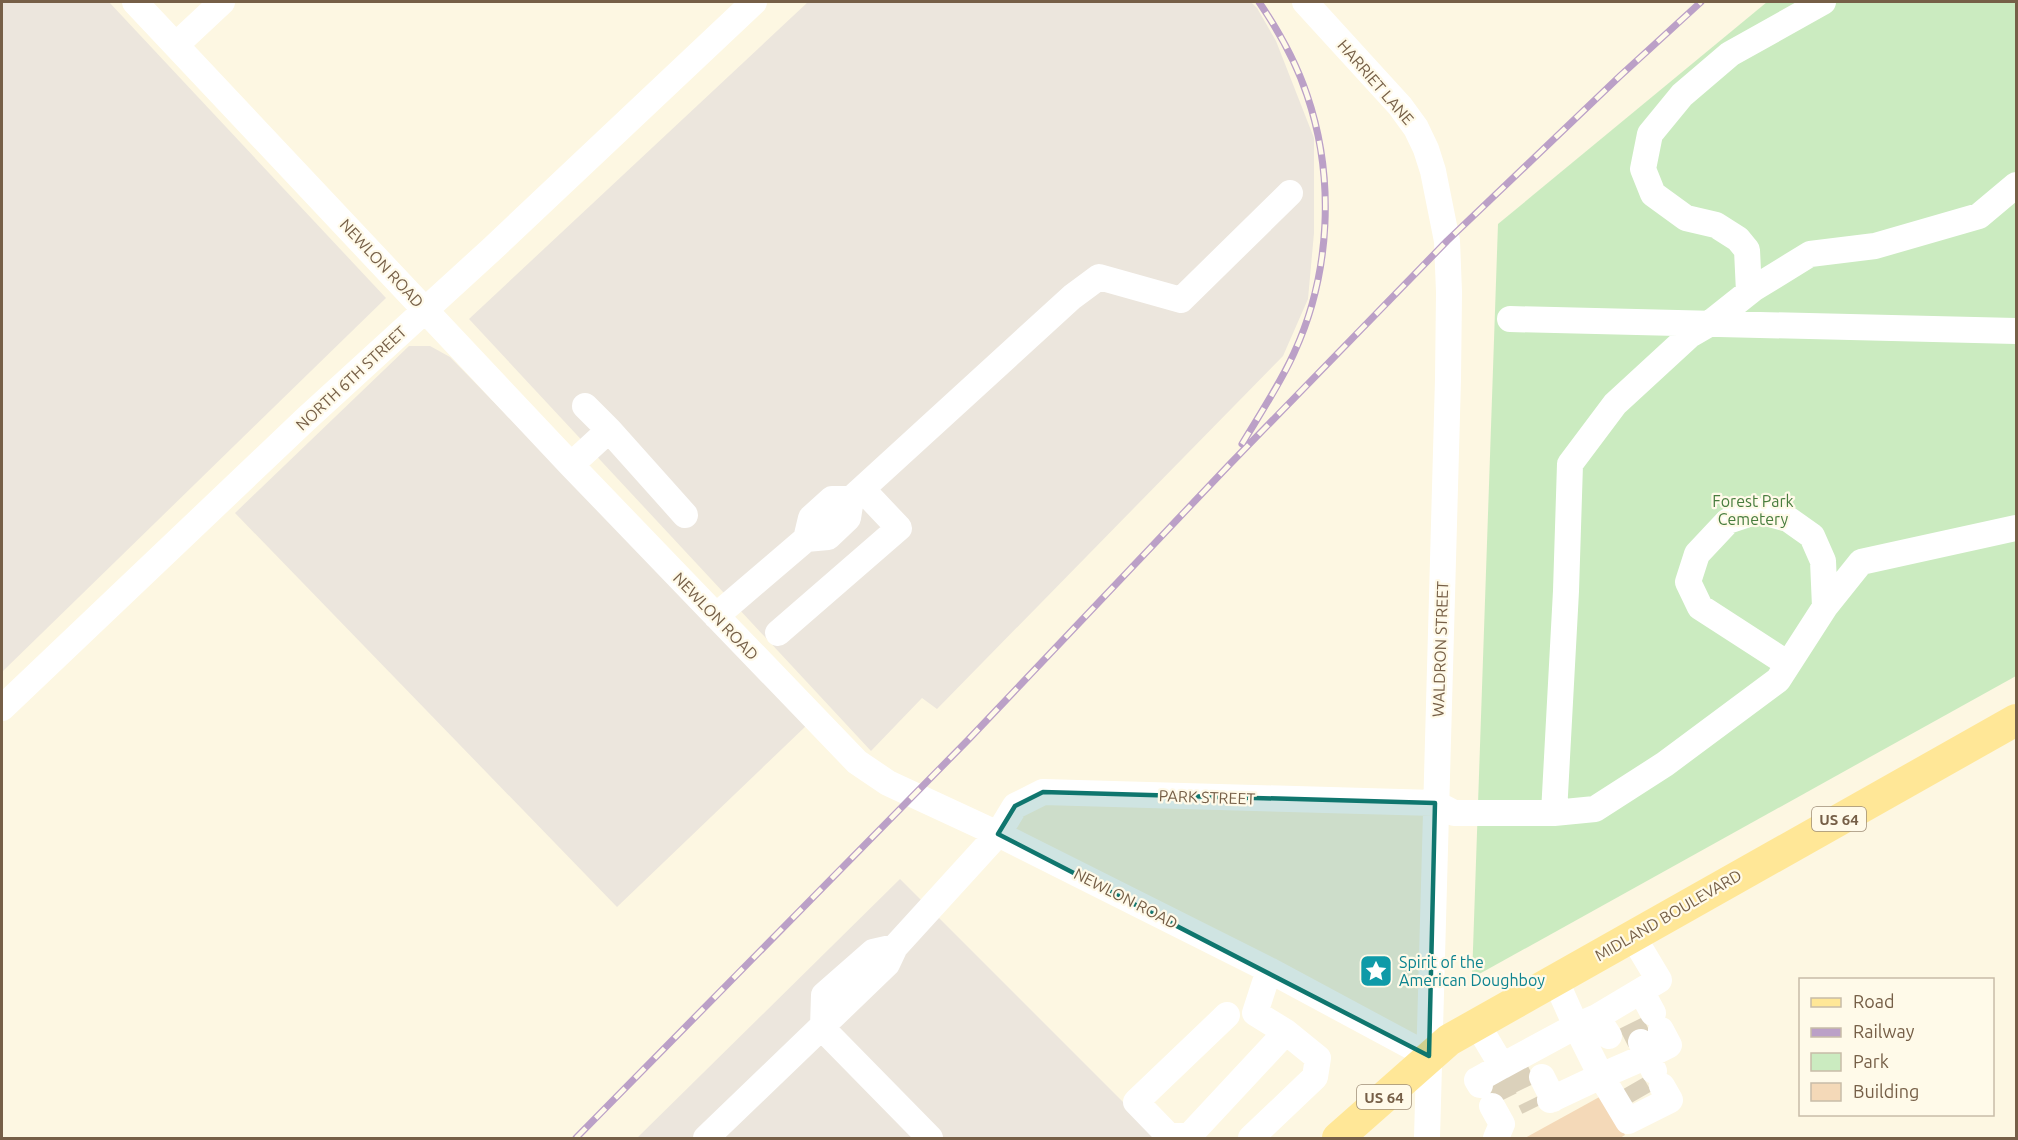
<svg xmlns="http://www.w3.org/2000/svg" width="2018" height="1140" font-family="Ubuntu,sans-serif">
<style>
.industrial{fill:#ece6dd}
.green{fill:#cbebc0}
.building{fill:#f4d9b8}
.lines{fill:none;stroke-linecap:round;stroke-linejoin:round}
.minor-tunnel{stroke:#dbd1bb;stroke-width:26;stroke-dasharray:26 13;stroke-linecap:butt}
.minor{stroke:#fff;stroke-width:26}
.major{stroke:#ffe797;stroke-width:32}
.rail-casing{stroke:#bba0c7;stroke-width:7}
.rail{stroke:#fffae9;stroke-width:4.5;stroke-dasharray:14;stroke-linecap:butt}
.marked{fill:#0f766e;fill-opacity:0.2;stroke:#0f766e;stroke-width:4.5;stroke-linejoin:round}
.labels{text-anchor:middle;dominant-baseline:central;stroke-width:4.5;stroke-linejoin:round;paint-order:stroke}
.shield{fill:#fffae9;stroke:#9f8e78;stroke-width:1.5}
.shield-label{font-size:15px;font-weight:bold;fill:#765f47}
.street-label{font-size:16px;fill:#765f47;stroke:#fffae9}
.park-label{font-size:16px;fill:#487d3e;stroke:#fffae9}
.culture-label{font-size:16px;fill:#0d838f;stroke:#fffae9;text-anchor:start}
</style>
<rect width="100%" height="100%" fill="#fdf7e2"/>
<path class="industrial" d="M2,2H109L386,298L2,672Z
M808,2H1251L1257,8L1276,41L1314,138V233L1308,299L1283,356L937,709L922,698L871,751L469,319Z
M409,346H430L450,357L807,725L617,907L235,513Z
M900,879L1159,1138H637Z"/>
<path class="green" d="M1767,2H2016V676L1472,978L1498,224Z"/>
<path class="building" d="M1603,1095L1625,1135L1620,1138H1525Z"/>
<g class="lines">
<path class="minor-tunnel" d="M1631,1023L1640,1041
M1513,1065L1534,1108
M1494,1077L1505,1099
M1632,1084L1640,1098"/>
<path class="minor" d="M135,2L571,465L857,762L888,783L998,834L1269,970L1429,1056
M1305,2L1400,106L1416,128L1426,149L1433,171L1447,241L1449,292L1448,379L1427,1138
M176,45L222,2
M1749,292L1747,250L1738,239L1716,225L1686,218L1653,194L1643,169L1650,134L1682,95L1730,54L1823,2
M1510,319L2016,331
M585,406L609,430
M571,465L609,430L685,515
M806,539L811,518L832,499H851
M716,616L806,539L828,537L848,518L851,499L1072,297L1099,277L1181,300L1290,193
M778,633L899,528L863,490
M1788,664L1700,607L1688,582L1697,554L1728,521L1758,511L1788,519L1812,536L1823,561L1825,607
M2,708L306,419L491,250L754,2
M1554,813L1566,591L1570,464L1615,404L1690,335L1709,324L1753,289L1810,254L1875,246L1979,216L2016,185
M1641,991L1653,1013
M1597,1017L1609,1036
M1477,1024L1502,1066L1576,1026L1555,979
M823,1027L824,995L873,952L895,947
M822,1028L930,1138
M1641,1042L1647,1056L1669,1045L1661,1030
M1654,1071L1647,1056L1601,1076L1628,1121L1670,1100L1662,1086
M1542,1077L1553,1099
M1480,1085L1477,1080L1502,1066
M1550,1100L1601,1076L1576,1026L1597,1017L1659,980L1632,935
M1492,1106L1502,1124L1496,1138
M1189,1136H1169L1136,1102L1227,1015
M706,1138L887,964L895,947L998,834L1015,806L1043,792L1435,803L1454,813H1554L1595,809L1665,764L1778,680L1825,607L1861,562L2016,528
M1192,1138L1189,1136L1286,1032
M1251,1138L1315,1077L1318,1058L1286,1032L1255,1013L1269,970"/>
<path class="major" d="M1338,1138L1449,1040L2016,720"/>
<defs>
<path id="rail" d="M1242,444C1260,414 1280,384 1294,353C1331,273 1335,177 1307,95C1296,62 1278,30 1259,2
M576,1138L968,740L1230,464L1447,241L1620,76L1701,2"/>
</defs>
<use href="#rail" class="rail-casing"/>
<use href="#rail" class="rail"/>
</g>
<path class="marked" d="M1043,792L1435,803L1429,1056L998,834L1015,806Z"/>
<defs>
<symbol id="sight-square" viewBox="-11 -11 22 22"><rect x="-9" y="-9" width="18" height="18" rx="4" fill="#0f9aa8" stroke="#fffae9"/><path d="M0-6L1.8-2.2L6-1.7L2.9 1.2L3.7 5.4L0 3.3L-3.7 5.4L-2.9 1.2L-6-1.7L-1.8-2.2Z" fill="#fff"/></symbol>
</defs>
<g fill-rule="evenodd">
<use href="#sight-square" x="1357" y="952" width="38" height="38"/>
</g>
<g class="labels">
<g class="shield">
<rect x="1812" y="807" width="54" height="24" rx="4.5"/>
<rect x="1357" y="1085" width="54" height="24" rx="4.5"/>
</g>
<g class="shield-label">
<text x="1839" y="819">US 64</text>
<text x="1384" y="1097">US 64</text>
</g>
<g class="street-label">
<text transform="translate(1376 82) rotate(49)">HARRIET LANE</text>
<text transform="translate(382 263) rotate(47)">NEWLON ROAD</text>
<text transform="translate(351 378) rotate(-43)">NORTH 6TH STREET</text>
<text transform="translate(716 616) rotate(46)">NEWLON ROAD</text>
<text transform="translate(1440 649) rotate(-88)">WALDRON STREET</text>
<text transform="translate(1207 797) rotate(2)">PARK STREET</text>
<text transform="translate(1126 898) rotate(27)">NEWLON ROAD</text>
<text transform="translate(1668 915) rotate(-30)">MIDLAND BOULEVARD</text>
</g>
<g class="park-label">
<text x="1753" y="501">Forest Park<tspan x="1753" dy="18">Cemetery</tspan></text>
</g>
<g class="culture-label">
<text x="1399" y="962">Spirit of the<tspan x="1399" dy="18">American Doughboy</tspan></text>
</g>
</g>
<rect width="2018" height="1140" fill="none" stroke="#765f47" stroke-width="6"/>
<rect x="1799" y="978" width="195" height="138" fill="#fffae9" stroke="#c8bca8" stroke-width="1.5"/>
<rect x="1811" y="998" width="30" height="9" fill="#ffe797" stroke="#c8bca8" stroke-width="1.5"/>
<text x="1853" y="1008" font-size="18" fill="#765f47">Road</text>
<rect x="1811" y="1028" width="30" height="9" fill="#bba0c7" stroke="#c8bca8" stroke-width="1.5"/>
<text x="1853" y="1038" font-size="18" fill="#765f47">Railway</text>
<rect x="1811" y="1053" width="30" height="18" fill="#cbebc0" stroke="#c8bca8" stroke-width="1.5"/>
<text x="1853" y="1068" font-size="18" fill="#765f47">Park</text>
<rect x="1811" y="1083" width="30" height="18" fill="#f4d9b8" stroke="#c8bca8" stroke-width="1.5"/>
<text x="1853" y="1098" font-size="18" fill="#765f47">Building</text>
</svg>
